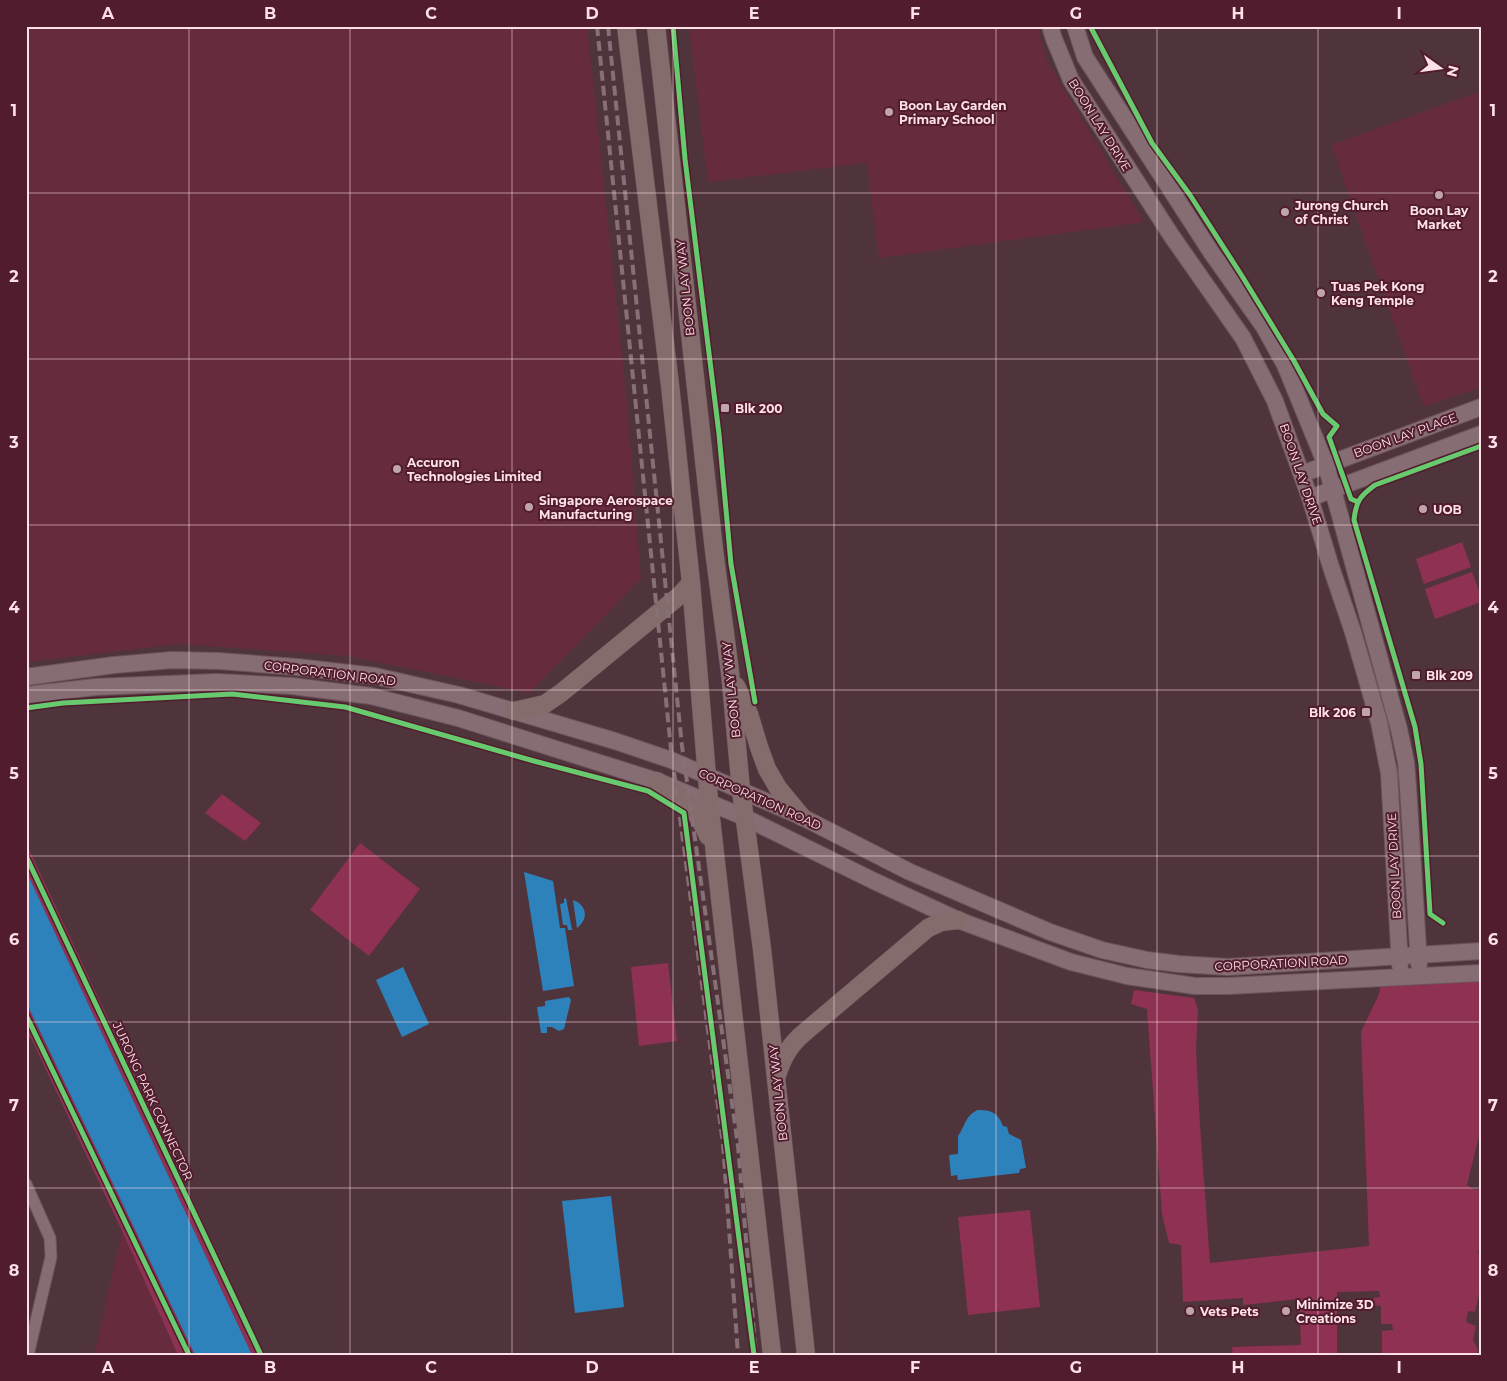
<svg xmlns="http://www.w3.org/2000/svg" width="1507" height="1381" font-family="Montserrat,sans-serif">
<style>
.built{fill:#662c3e}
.green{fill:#8f3152}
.water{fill:#2e82bc}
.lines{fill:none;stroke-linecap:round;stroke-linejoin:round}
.street-casing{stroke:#6c545b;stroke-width:13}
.secondary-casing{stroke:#6c545b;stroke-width:18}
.primary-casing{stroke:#6c545b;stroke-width:19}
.street{stroke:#866d73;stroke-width:11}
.secondary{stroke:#866d73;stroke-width:16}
.primary{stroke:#856c6c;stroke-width:18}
.rail{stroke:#866f75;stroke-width:4;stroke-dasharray:10 5;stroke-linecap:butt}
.cycleway-casing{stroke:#511c2d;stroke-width:8}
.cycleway{stroke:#67ca6e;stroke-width:5}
.grid{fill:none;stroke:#fde1e7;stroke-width:1;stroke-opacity:0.55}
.poi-dot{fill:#c0a4ab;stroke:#511c2d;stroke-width:2}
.labels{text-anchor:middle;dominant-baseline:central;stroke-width:4;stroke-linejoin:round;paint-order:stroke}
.poi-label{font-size:12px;font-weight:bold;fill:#fde1e7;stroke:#511c2d;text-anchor:start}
.street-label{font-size:12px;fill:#fde1e7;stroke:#511c2d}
.neatline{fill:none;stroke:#fde1e7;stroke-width:2}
.grid-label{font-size:16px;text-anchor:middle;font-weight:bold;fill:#fde1e7}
</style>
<rect width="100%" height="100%" fill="#50343c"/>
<path class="built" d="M26,26H587L627,402L641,579L529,693L348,656L179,644L26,662Z
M689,26H1037L1047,61L1144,222L879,258L867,163L708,182Z
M1481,91V387L1424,407L1331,145Z
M122,1231L178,1355H94Z"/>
<path class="green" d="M1462,542L1471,567L1424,584L1416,559Z
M1472,572L1481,596V602L1435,619L1425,589Z
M222,794L261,823L245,841L205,813Z
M26,843L265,1355H252L26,872Z
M360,843L420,889L369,956L310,910Z
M668,963L677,1041L639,1046L631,967Z
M1481,975V1128L1467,1185L1473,1189L1481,1190V1248H1479L1478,1253L1481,1254V1285L1475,1312L1471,1311L1468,1312L1466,1321L1468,1323L1476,1326L1473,1340L1478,1350L1477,1355H1382V1331L1393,1330L1392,1324H1381V1306L1374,1305L1373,1298L1380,1297L1379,1291L1337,1292V1355H1233L1232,1347L1301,1345L1299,1299L1243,1305V1298L1183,1302L1181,1245L1169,1243L1162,1214L1147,1009L1131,1004L1134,990L1194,998L1198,1009L1196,1049L1200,1126L1210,1263L1369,1246L1361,1032L1379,994L1382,977Z
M26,1002L195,1355H178L122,1231L31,1038L26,1039Z
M1030,1210L1040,1307L968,1315L958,1217Z"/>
<path class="water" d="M26,872V871L252,1355H195L26,1002Z
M524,872L553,881L560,928H565L574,986L543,991Z
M566,898L572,930H568L567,925H563L560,904L564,903V899Z
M573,900C587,905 589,919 577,928Z
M403,967L429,1024L402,1037L376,980Z
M569,997L571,1000L564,1029L559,1031L552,1027H547V1033H541L537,1007L545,1006V1001Z
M978,1110C992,1110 998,1113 1003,1126L1007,1127L1009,1134L1021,1140L1026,1168L1020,1169L1019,1173L958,1180L957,1175L951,1176L949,1155L958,1154V1136C965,1127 965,1115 978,1110Z
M611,1196L624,1307L575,1313L562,1201Z"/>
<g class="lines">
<defs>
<path id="street" d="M26,1184L50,1238L51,1257L28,1355"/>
<path id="secondary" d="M1050,26L1054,39L1071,80L1171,235L1243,338L1275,401L1310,498L1331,567L1353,632L1379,722L1389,773L1400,965
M1075,26L1085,57L1211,252L1264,327L1285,365L1326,465L1399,729L1406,762L1408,787L1419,964
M1302,474L1481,407
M1310,498L1481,434
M26,677L114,665L172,660L219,661L297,667L375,676L459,695L615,741L671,760L802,817L910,872L1050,932L1102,950L1147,960L1179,964L1228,967L1481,951
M26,695L95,687L216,682L292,686L371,696L458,718L657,781L744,817L874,881L958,920L1071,962L1127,976L1195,986H1228L1481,973"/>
<path id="primary" d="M626,26L670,385L691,583L709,801L772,1355
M656,26L714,550L730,672L741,790L762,949L806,1355
M736,686L749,714L759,747L767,769L778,788L802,817
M514,711L545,704L561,693L679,596L691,583
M657,781C681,797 697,808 708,836
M777,1075C783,1057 790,1044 805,1032L928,928L941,922L958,920"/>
</defs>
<use href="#street" class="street-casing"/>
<use href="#secondary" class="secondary-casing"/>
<use href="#primary" class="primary-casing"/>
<use href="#street" class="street"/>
<use href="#secondary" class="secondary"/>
<use href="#primary" class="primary"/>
<path class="rail" d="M597,26L671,749L723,1144L738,1355
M608,26L682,746L738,1146L756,1355"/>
<defs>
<path id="cycleway" d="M673,26L685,159L719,434L731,564L755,702
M1090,26L1152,143L1190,195L1242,276L1294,361L1323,414L1337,426L1329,437L1351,499L1358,502
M26,708L63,703L232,694L345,707L534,761L648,791L684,813L754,1355
M26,856L261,1355
M1443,923L1430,914L1421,764L1415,727L1354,520C1356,501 1360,496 1375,485L1481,446
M26,1015L189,1355"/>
</defs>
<use href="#cycleway" class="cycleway-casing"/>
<use href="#cycleway" class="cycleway"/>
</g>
<path class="grid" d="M189,26V1355M350,26V1355M512,26V1355M673,26V1355M834,26V1355M996,26V1355M1157,26V1355M1318,26V1355M26,193H1481M26,359H1481M26,525H1481M26,690H1481M26,856H1481M26,1022H1481M26,1188H1481"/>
<g class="poi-dot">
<circle cx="889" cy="112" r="5"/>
<circle cx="1439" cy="195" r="5"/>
<circle cx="1285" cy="212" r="5"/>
<circle cx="1321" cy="293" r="5"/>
<rect x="720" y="403" width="10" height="10" rx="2.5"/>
<circle cx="397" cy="469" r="5"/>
<circle cx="529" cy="507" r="5"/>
<circle cx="1423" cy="509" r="5"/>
<rect x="1411" y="670" width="10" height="10" rx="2.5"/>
<rect x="1361" y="707" width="10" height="10" rx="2.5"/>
<circle cx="1190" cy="1311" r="5"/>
<circle cx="1286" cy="1311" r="5"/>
</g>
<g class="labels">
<g class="poi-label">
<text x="899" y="105">Boon Lay Garden<tspan x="899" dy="14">Primary School</tspan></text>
<text x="1295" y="205">Jurong Church<tspan x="1295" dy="14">of Christ</tspan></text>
<text x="1439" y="210" text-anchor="middle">Boon Lay<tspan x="1439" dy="14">Market</tspan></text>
<text x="1331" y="286">Tuas Pek Kong<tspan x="1331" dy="14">Keng Temple</tspan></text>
<text x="735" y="408">Blk 200</text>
<text x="407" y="462">Accuron<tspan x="407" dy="14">Technologies Limited</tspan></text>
<text x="539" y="500">Singapore Aerospace<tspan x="539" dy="14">Manufacturing</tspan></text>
<text x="1433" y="509">UOB</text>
<text x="1426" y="675">Blk 209</text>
<text x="1356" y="712" text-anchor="end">Blk 206</text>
<text x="1296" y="1304">Minimize 3D<tspan x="1296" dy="14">Creations</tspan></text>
<text x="1200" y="1311">Vets Pets</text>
</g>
<g class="street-label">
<text transform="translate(1100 125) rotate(58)">BOON LAY DRIVE</text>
<text transform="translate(685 288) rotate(-96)">BOON LAY WAY</text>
<text transform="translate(1405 435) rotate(-20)">BOON LAY PLACE</text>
<text transform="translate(1301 474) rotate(71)">BOON LAY DRIVE</text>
<text transform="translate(330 673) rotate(7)">CORPORATION ROAD</text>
<text transform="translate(731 690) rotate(-96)">BOON LAY WAY</text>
<text transform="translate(760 799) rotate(24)">CORPORATION ROAD</text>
<text transform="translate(1394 866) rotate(-93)">BOON LAY DRIVE</text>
<text transform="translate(1281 963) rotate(-3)">CORPORATION ROAD</text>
<text transform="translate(778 1093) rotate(-96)">BOON LAY WAY</text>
<text transform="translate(153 1101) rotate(65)">JURONG PARK CONNECTOR</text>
</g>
</g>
<rect width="1507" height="1381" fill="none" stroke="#511c2d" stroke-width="55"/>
<g transform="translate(1440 68) rotate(104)" stroke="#511c2d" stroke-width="4" paint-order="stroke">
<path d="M0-4L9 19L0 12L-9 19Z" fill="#fde1e7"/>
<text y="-8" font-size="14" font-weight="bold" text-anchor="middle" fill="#fde1e7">N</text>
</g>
<rect x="28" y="28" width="1452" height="1326" class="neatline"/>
<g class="grid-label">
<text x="108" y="19">A</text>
<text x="270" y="19">B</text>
<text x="431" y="19">C</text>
<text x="592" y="19">D</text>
<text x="754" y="19">E</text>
<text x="915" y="19">F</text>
<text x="1076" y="19">G</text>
<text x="1238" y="19">H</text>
<text x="1399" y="19">I</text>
<text x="14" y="116">1</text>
<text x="1493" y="116">1</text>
<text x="14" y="282">2</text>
<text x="1493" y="282">2</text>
<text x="14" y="448">3</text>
<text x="1493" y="448">3</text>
<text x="14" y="613">4</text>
<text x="1493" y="613">4</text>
<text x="14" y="779">5</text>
<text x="1493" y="779">5</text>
<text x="14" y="945">6</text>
<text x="1493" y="945">6</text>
<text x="14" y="1111">7</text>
<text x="1493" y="1111">7</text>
<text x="14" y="1276">8</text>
<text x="1493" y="1276">8</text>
<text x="108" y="1373">A</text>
<text x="270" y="1373">B</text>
<text x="431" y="1373">C</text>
<text x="592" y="1373">D</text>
<text x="754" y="1373">E</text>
<text x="915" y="1373">F</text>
<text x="1076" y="1373">G</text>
<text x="1238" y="1373">H</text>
<text x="1399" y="1373">I</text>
</g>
</svg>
